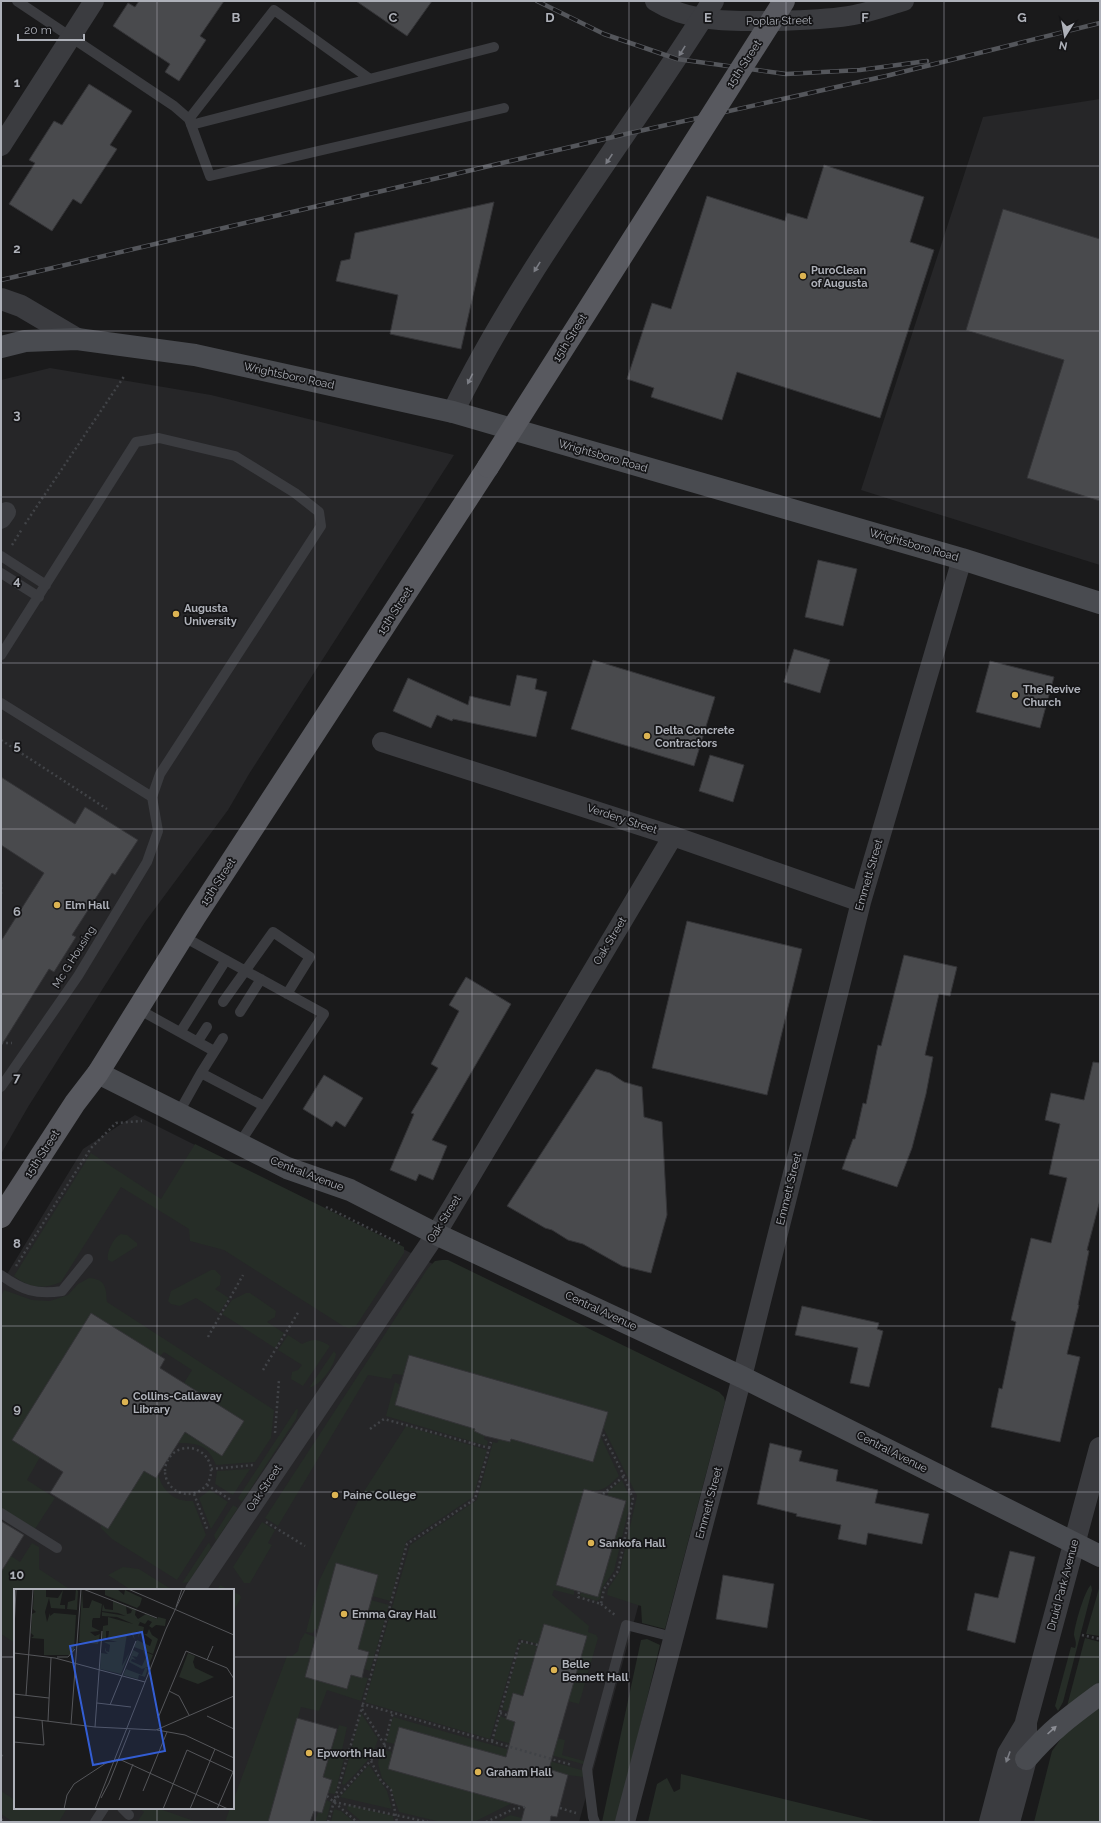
<svg xmlns="http://www.w3.org/2000/svg" width="1101" height="1823" font-family="Raleway,sans-serif">
<style>
.built{fill:#262628;fill-rule:evenodd}
.green{fill:#262d27}
.building{fill:#494a4d;stroke:#343437}
.lines{fill:none;stroke-linecap:round;stroke-linejoin:round}
.path{stroke:#414347;stroke-width:2.5;stroke-dasharray:2 3;stroke-linecap:butt}
.service{stroke:#3b3c40;stroke-width:10}
.minor{stroke:#3b3c40;stroke-width:20}
.tertiary{stroke:#3b3c40;stroke-width:22}
.secondary{stroke:#494b50;stroke-width:22}
.primary{stroke:#58595f;stroke-width:22}
.rail-casing{stroke:#54565b;stroke-width:4.5}
.rail{stroke:#151517;stroke-width:3;stroke-dasharray:9;stroke-linecap:butt}
.primary-bridge{stroke:#58595f;stroke-width:22}
.oneway{fill:#7a7c83}
.oneway2{fill:#8b8d94}
.grid{fill:none;stroke:#aeb1b9;stroke-width:1;stroke-opacity:0.55}
.poi-dot{fill:#dcb352;stroke:#151517;stroke-width:1.5}
.labels{text-anchor:middle;dominant-baseline:central;stroke-width:3.5;stroke-linejoin:round;paint-order:stroke}
.street-label{font-size:11px;fill:#aeb1b9;stroke:#151517}
.poi-label{font-size:11px;font-weight:bold;fill:#aeb1b9;stroke:#151517;text-anchor:start}
.inset-road{fill:none;stroke:#55565a;stroke-width:1}
.view{fill:#335dd3;fill-opacity:0.15;stroke:#335dd3;stroke-width:2}
.inset-edge{fill:none;stroke:#aeb1b9;stroke-width:2}
.grid-label{font-size:13px;text-anchor:middle;font-weight:bold;fill:#aeb1b9;stroke:#151517;stroke-width:3.5;stroke-linejoin:round;paint-order:stroke}
</style>
<rect width="100%" height="100%" fill="#1a1a1b"/>
<path class="built" d="M1100,99V565L861,490L983,117Z
M50,368L211,395L454,455L249,774L228,810L145,922L28,1107L1,1154V380Z
M135,1115L437,1266L695,1399L579,1822H1V1284L83,1149ZM15,1590H233V1808H15Z"/>
<path class="green" d="M195,1144L404,1247V1253L356,1326L349,1328L343,1326L224,1250L190,1241L189,1229L121,1187L61,1282C43,1290 29,1288 14,1276L91,1153L161,1199Z
M121,1234L127,1235L137,1243V1246L112,1262L108,1260C106,1252 114,1237 121,1234Z
M442,1260H448L719,1392L724,1397L725,1402L665,1629L642,1623L641,1606L607,1595L608,1589L620,1571L637,1496L603,1427L607,1412L409,1355L403,1375L393,1374L391,1379L368,1375L278,1526L265,1518L428,1268L435,1261Z
M211,1270H215L221,1276L220,1285L215,1289L229,1298L219,1313L196,1298L180,1306L171,1304L168,1301L171,1291Z
M89,1278C106,1279 106,1288 107,1302L274,1410L271,1438L255,1462L216,1465C208,1445 198,1443 178,1443L174,1426L222,1455L244,1421L184,1383L192,1370L164,1352L160,1356L91,1313L12,1440L40,1457L27,1480L55,1498L35,1529L1,1508V1296L4,1290L32,1300L50,1301L68,1295L78,1284Z
M246,1293H250L276,1311L275,1317L267,1322L284,1333L275,1348L222,1314L232,1300Z
M288,1335L302,1344C314,1338 318,1339 330,1346L303,1386L291,1379L292,1372L298,1370L302,1365L278,1350Z
M334,1351L336,1354C334,1367 321,1385 309,1388Z
M395,1382L400,1385L395,1405L475,1429V1431L485,1435L484,1439L488,1441L487,1446L386,1416Z
M297,1408L298,1411L296,1419L242,1502L238,1498Z
M406,1426L487,1450L473,1497L406,1542L390,1601L372,1596L378,1575L336,1563L318,1629H315L313,1633L306,1632L319,1581L359,1499Z
M601,1437L619,1476C607,1487 602,1494 584,1489L556,1585L574,1590V1595L554,1590L552,1595L589,1626L588,1632L596,1635L598,1638L579,1704L568,1701L544,1624L538,1644L519,1639L490,1739L365,1702L410,1545L477,1500L493,1442L497,1443L499,1439H511L593,1462Z
M250,1469L233,1495L215,1484L217,1471Z
M144,1471L156,1478L158,1475C164,1492 174,1502 193,1501L206,1535L177,1580L112,1539L101,1528V1524Z
M622,1480L631,1500L614,1571L602,1588L600,1599L597,1601L580,1596L581,1592L598,1597L607,1496L609,1491Z
M210,1490L228,1502L211,1529L199,1498Z
M233,1505L238,1508L216,1541L214,1535Z
M262,1522L275,1530L268,1543L272,1545L250,1583H244L233,1567Z
M209,1542L211,1548L189,1582L182,1583Z
M32,1543L39,1547V1569L71,1590H15V1643L1,1634V1563L6,1565L11,1556L20,1562Z
M123,1567L139,1569L171,1589L131,1590L108,1575Z
M220,1585L240,1595L241,1598L233,1612V1590H217Z
M1091,1585L1092,1590L1063,1702L1058,1711L1055,1706L1071,1647L1075,1648C1077,1643 1075,1640 1074,1635C1074,1627 1085,1589 1091,1585Z
M1100,1585V1636L1086,1634Z
M371,1600L389,1605L370,1671L364,1669L369,1652L358,1649Z
M305,1633L315,1637L305,1677L347,1689L351,1675L368,1678L361,1701L327,1690L319,1711L301,1707L268,1822H225L230,1808H233V1801L287,1656H292L298,1651L300,1641Z
M1085,1638L1100,1642V1685L1066,1710Z
M647,1639L660,1645L617,1822H602L641,1640Z
M521,1642L537,1646L523,1696L513,1694L508,1711L502,1710Z
M1096,1707L1100,1710V1822H1034L1052,1751L1063,1736Z
M361,1713L378,1739C373,1758 358,1771 344,1785L342,1784Z
M500,1716L515,1722L511,1737L557,1738L565,1740L562,1755L584,1761L586,1765L494,1739Z
M393,1717L585,1771L583,1777L568,1775L399,1727L395,1744L386,1742Z
M339,1725L347,1727L342,1750L346,1751L335,1794L328,1793L323,1777Z
M383,1750L392,1752L388,1769L512,1803L474,1822H441L399,1812L391,1789L382,1778L378,1764L379,1755Z
M369,1765L387,1791L392,1809L340,1797Z
M681,1774L878,1822H648L657,1784L667,1778L674,1792L680,1789Z
M1,1791L15,1800V1808H67L59,1822H13L1,1814Z
M326,1800L331,1802L326,1822H315L318,1812L322,1813Z
M348,1805L393,1816L394,1822H362L347,1809Z
M139,1808H157L197,1822H137L144,1812Z
M334,1809L341,1811L354,1822H331Z
M510,1815L522,1818L521,1822H497Z"/>
<path class="building" d="M139,1H224L200,36L206,40L179,81L165,72L170,64L113,26L128,3L135,7Z
M356,1H432L407,36Z
M89,84L132,111L110,145L117,149L81,204L73,199L52,231L9,204L35,163L29,160L54,121L62,125Z
M824,165L924,197L910,242L934,250L880,418L737,372L722,420L651,397L654,388L627,379L652,303L671,309L707,196L785,221L787,213L807,219Z
M494,202L461,349L390,334L398,295L336,281L341,261L350,259L355,233Z
M1003,209L1100,239V501L1027,478L1064,360L966,330Z
M818,560L857,569L843,626L805,617Z
M794,649L830,660L820,693L784,682Z
M593,660L715,697L694,766L571,729Z
M990,661L1054,677L1040,728L976,712Z
M517,675L537,679L535,689L547,692L536,737L453,719L452,721L437,715L431,728L393,711L408,678L468,705L470,696L510,706Z
M710,755L744,765L733,802L699,791Z
M1,777L75,824L85,807L138,840L115,875L112,873L72,935L76,937L54,972L49,969L1,1046V941L44,873L1,845Z
M687,921L802,949L767,1095L652,1068Z
M904,955L957,967L950,996L939,994L925,1055L933,1057L926,1094L912,1148L897,1187L842,1169L853,1139H855L863,1103L866,1104L878,1045L881,1046Z
M466,977L511,1004L432,1140L447,1146L433,1180L419,1174L416,1181L390,1170L414,1114L411,1113L438,1068L431,1064L459,1011L449,1005Z
M1093,1062L1100,1063V1200L1087,1250L1089,1251L1078,1305H1079L1067,1354L1080,1357L1060,1442L991,1427L999,1388L1002,1389L1016,1322L1011,1320L1031,1238L1051,1243L1067,1178L1049,1174L1060,1124L1045,1120L1051,1093L1084,1100Z
M596,1069L610,1073L624,1082L642,1087L644,1117L662,1122L667,1215L651,1273L622,1266L583,1244L568,1240L552,1230L545,1228L507,1206Z
M324,1075L363,1098L345,1127L336,1121L332,1127L303,1109Z
M802,1306L879,1323L877,1329L883,1331L869,1387L850,1383L858,1348L795,1335Z
M91,1313L165,1359L160,1368L244,1421L222,1456L185,1432L156,1478L144,1471L108,1529L50,1493L63,1472L12,1440Z
M409,1355L608,1412L593,1462L511,1439L510,1442L485,1436L474,1431L475,1429L395,1405Z
M770,1443L802,1451L799,1461L838,1470L836,1481L878,1490L875,1503L929,1514L922,1544L868,1533L866,1545L838,1539L841,1525L796,1516L797,1514L757,1504Z
M584,1489L626,1501L598,1597L556,1585Z
M1,1521L24,1535L1,1572Z
M1010,1551L1035,1557L1015,1643L967,1630L975,1593L998,1598Z
M336,1563L378,1575L358,1649L369,1652L364,1669L362,1678L351,1675L347,1689L305,1677Z
M723,1575L774,1584L767,1628L716,1619Z
M544,1624L587,1636L549,1769L568,1775L557,1817L551,1816L550,1822H521L525,1807L388,1769L399,1727L506,1757L515,1722L506,1719L513,1693L523,1696Z
M297,1718L337,1729L323,1777L332,1780L322,1813L314,1811L310,1822H268Z"/>
<g class="lines">
<path class="path" d="M25,524L125,375
M12,545L22,529
M1,740L107,809
M1,882V896
M1,1043H12
M326,1207L401,1244
M16,1266L91,1148L116,1123L142,1121
M208,1337L243,1275
M263,1370L299,1311
M370,1429L384,1419L489,1448L475,1499L407,1544L363,1704L572,1765
M275,1433L279,1380
M489,1448L491,1442
M165 1471a23 23 0 1 1 46 0a23 23 0 1 1-46 0Z
M211,1469L254,1465
M207,1485L231,1500
M194,1494L208,1531
M603,1494L624,1476
M266,1522L305,1546
M579,1592L578,1597L601,1604L604,1589L618,1571L633,1499L624,1476L602,1432
M601,1604L615,1615
M1082,1635L1100,1639
M362,1709L384,1744
M500,1713L507,1715
M492,1741L520,1641L538,1645
M384,1746L393,1749
M1,1756L3,1754
M371,1761L381,1781L391,1790L397,1822
M327,1796L357,1822
M334,1801L384,1746L393,1712
M334,1802L428,1822
M560,1808L576,1813
M1,1819L5,1822
M328,1822L363,1704
M486,1822L514,1809L525,1807"/>
<path class="service" d="M17,1L174,106L189,119L210,176L504,108
M189,119L274,10L370,79
M191,125L494,47
M1,556L46,585
M1,573L39,597
M1,655L136,442L159,438L235,456L295,493L319,512L321,526L160,774L152,797
M1,703L152,797L158,831L147,862L78,976L1,1087
M184,937L324,1014L239,1144
M223,1002L273,932L310,957L287,994
M138,1009L214,1051
M240,1012L261,979
M181,1031L226,960
M198,1041L207,1027
M201,1073L223,1038
M178,1114L201,1073L264,1106
M1,1275C22,1290 36,1295 62,1291L88,1259
M1,1513L57,1548
M122,1808L129,1815
M95,1822L104,1808
M595,1822L593,1817L587,1769L626,1625L673,1637"/>
<path class="minor" d="M655,1C691,24 736,21 777,21C803,20 828,20 854,15C870,12 887,6 904,1
M1,146L94,1
M1,519L6,512
M382,742L673,836L861,902
M195,1590L436,1234L673,836
M625,1822L742,1377L861,902L962,559"/>
<path class="tertiary" d="M1,299L21,306L77,339
M453,412C524,267 627,138 713,1
M990,1822L1008,1754L1026,1724
M1009,1822L1026,1759V1722L1100,1448"/>
<path class="secondary" d="M1,347L25,341L77,339L195,355L453,412L962,559L1100,603
M98,1073L287,1168L350,1190L436,1234L742,1377L1100,1556
M1026,1759C1050,1731 1070,1716 1100,1694"/>
<path class="primary" d="M1,1217L75,1103L98,1073L195,917L488,467"/>
<defs>
<path id="rail" d="M537,1L604,34L677,59L786,74L860,70L927,61
M1,280L626,134L886,76L1100,23"/>
</defs>
<use href="#rail" class="rail-casing"/>
<use href="#rail" class="rail"/>
<path class="primary-bridge" d="M488,467L784,1"/>
</g>
<defs><path id="oneway-solid" d="M-6-.8H1V-3.2L6.5 0L1 3.2V.8H-6Z"/></defs>
<g class="oneway">
<use href="#oneway-solid" transform="translate(682 51) rotate(122)"/>
<use href="#oneway-solid" transform="translate(609 159) rotate(124)"/>
<use href="#oneway-solid" transform="translate(537 267) rotate(122)"/>
<use href="#oneway-solid" transform="translate(470 379) rotate(116)"/>
<use href="#oneway-solid" transform="translate(1008 1757) rotate(110)"/>
</g>
<use class="oneway2" href="#oneway-solid" transform="translate(1052 1730) rotate(-42)"/>
<path class="grid" d="M157,1V1590M315,1V1822M472,1V1822M629,1V1822M786,1V1822M944,1V1822M1,166H1100M1,331H1100M1,497H1100M1,663H1100M1,829H1100M1,994H1100M1,1160H1100M1,1326H1100M1,1492H1100M1,1657H15M233,1657H1100M157,1808V1822"/>
<g class="poi-dot">
<circle cx="803" cy="276" r="4"/>
<circle cx="176" cy="614" r="4"/>
<circle cx="1015" cy="695" r="4"/>
<circle cx="647" cy="736" r="4"/>
<circle cx="57" cy="905" r="4"/>
<circle cx="125" cy="1402" r="4"/>
<circle cx="335" cy="1495" r="4"/>
<circle cx="591" cy="1543" r="4"/>
<circle cx="344" cy="1614" r="4"/>
<circle cx="554" cy="1670" r="4"/>
<circle cx="309" cy="1753" r="4"/>
<circle cx="478" cy="1772" r="4"/>
</g>
<g class="labels">
<g class="street-label">
<text transform="translate(779 21) rotate(-1)">Poplar Street</text>
<text transform="translate(744 64) rotate(-57)">15th Street</text>
<text transform="translate(570 338) rotate(-58)">15th Street</text>
<text transform="translate(289 376) rotate(12)">Wrightsboro Road</text>
<text transform="translate(603 456) rotate(16)">Wrightsboro Road</text>
<text transform="translate(914 545) rotate(16)">Wrightsboro Road</text>
<text transform="translate(395 611) rotate(-57)">15th Street</text>
<text transform="translate(622 819) rotate(18)">Verdery Street</text>
<text transform="translate(869 875) rotate(-74)">Emmett Street</text>
<text transform="translate(218 882) rotate(-57)">15th Street</text>
<text transform="translate(610 941) rotate(-59)">Oak Street</text>
<text transform="translate(74 957) rotate(-58)">Mc G Housing</text>
<text transform="translate(42 1154) rotate(-57)">15th Street</text>
<text transform="translate(307 1174) rotate(21)">Central Avenue</text>
<text transform="translate(789 1189) rotate(-76)">Emmett Street</text>
<text transform="translate(444 1219) rotate(-58)">Oak Street</text>
<text transform="translate(601 1311) rotate(25)">Central Avenue</text>
<text transform="translate(892 1452) rotate(27)">Central Avenue</text>
<text transform="translate(264 1488) rotate(-56)">Oak Street</text>
<text transform="translate(709 1503) rotate(-75)">Emmett Street</text>
<text transform="translate(1063 1585) rotate(-75)">Druid Park Avenue</text>
</g>
<g class="poi-label">
<text x="811" y="270">PuroClean<tspan x="811" dy="13">of Augusta</tspan></text>
<text x="184" y="608">Augusta<tspan x="184" dy="13">University</tspan></text>
<text x="1023" y="689">The Revive<tspan x="1023" dy="13">Church</tspan></text>
<text x="655" y="730">Delta Concrete<tspan x="655" dy="13">Contractors</tspan></text>
<text x="65" y="905">Elm Hall</text>
<text x="133" y="1396">Collins-Callaway<tspan x="133" dy="13">Library</tspan></text>
<text x="343" y="1495">Paine College</text>
<text x="599" y="1543">Sankofa Hall</text>
<text x="352" y="1614">Emma Gray Hall</text>
<text x="562" y="1664">Belle<tspan x="562" dy="13">Bennett Hall</tspan></text>
<text x="317" y="1753">Epworth Hall</text>
<text x="486" y="1772">Graham Hall</text>
</g>
</g>
<g transform="translate(14 1589)">
<rect width="220" height="220" fill="#1a1a1b"/>
<path d="M20,0H32V8L44,9L49,1L46,16H51V20L37,19L35,9L31,23L33,33L36,24V27L40,24L62,26L60,61L55,66H30V50L17,49L20,47L17,44L18,25L22,23L19,20ZM62,0L64,2L63,21L53,20L54,13L61,11ZM91,0H103L110,6L111,1L128,9L126,16L123,19L91,6ZM68,1L69,19H75L78,11L88,15L86,29H79L78,32V38L86,42L76,43L81,47L86,45L84,55L65,53ZM99,11L112,17L113,25L117,24L118,21L112,18L122,20L121,26L124,30L132,25L143,30L144,28L152,30L151,37L142,36L138,39L135,37L138,33L134,31L131,35L119,30L126,33L124,37L103,28L88,27V23L112,27L104,24L88,22L89,15L91,20L99,21ZM94,28L130,38L129,45L126,44L124,49L125,42L119,44L121,51L118,46L113,45L108,77L116,62L107,85L86,80L87,64L94,65L91,62L92,58V62L95,63L96,56L90,53H103L95,51L97,48L94,50L95,42H92V50L88,49L89,37L94,36ZM135,40L138,46L144,50L139,65L120,58L123,51L136,57L138,51L130,45H133ZM119,61L125,64L123,68L118,67L122,71L118,70L117,72L128,77L132,68L129,62L139,66L134,78L128,80L115,73ZM174,64L181,67L179,73L181,79L200,88L184,95L165,88ZM131,79H134L131,88L125,86L124,90L109,86L112,80L128,86Z" fill="#262d27"/>
<path class="inset-road" d="M69,0L143,29M114,0L220,46M162,18L168,0M0,40L2,0M0,64L41,69L131,93M43,68H54L61,60M193,71L199,57M155,102L165,107L175,126M0,105L35,109M12,106L19,0M83,114L117,118M96,116L122,52M193,127L220,140M0,128L81,138L142,141L220,107M144,129L172,62L213,79L220,90M34,132L37,69M57,135L67,0M81,138L88,42M143,141L171,146L220,169M0,153L30,156L28,131M129,202L153,143M87,209L95,194L116,141M105,211L119,175M50,220L53,206L60,195L92,174L105,170L214,220M81,220L152,40L171,0M149,220L173,161L220,183M176,220L201,160M203,220L219,183"/>
<path class="view" d="M128,43L151,162L79,176L56,57Z"/>
<rect width="220" height="220" class="inset-edge"/>
</g>
<g class="grid-label">
<text x="236" y="22">B</text>
<text x="393" y="22">C</text>
<text x="550" y="22">D</text>
<text x="708" y="22">E</text>
<text x="865" y="22">F</text>
<text x="1022" y="22">G</text>
<text x="17" y="87">1</text>
<text x="17" y="253">2</text>
<text x="17" y="419">3</text>
<text x="17" y="585">4</text>
<text x="17" y="750">5</text>
<text x="17" y="916">6</text>
<text x="17" y="1082">7</text>
<text x="17" y="1248">8</text>
<text x="17" y="1413">9</text>
<text x="17" y="1579">10</text>
</g>
<rect width="1101" height="1823" fill="none" stroke="#aeb1b9" stroke-width="4"/>
<g transform="translate(1065 36) rotate(191)" stroke="#151517" stroke-width="3" paint-order="stroke">
<path d="M0-3L7 15L0 10L-7 15Z" fill="#aeb1b9"/>
<text y="-6" font-size="11" font-weight="bold" text-anchor="middle" fill="#aeb1b9">N</text>
</g>
<path d="M18 34v6h66v-6" fill="none" stroke="#aeb1b9" stroke-width="2"/>
<text x="24" y="34" font-size="12" fill="#aeb1b9" stroke="#151517" stroke-width="3" paint-order="stroke">20 m</text>
</svg>
